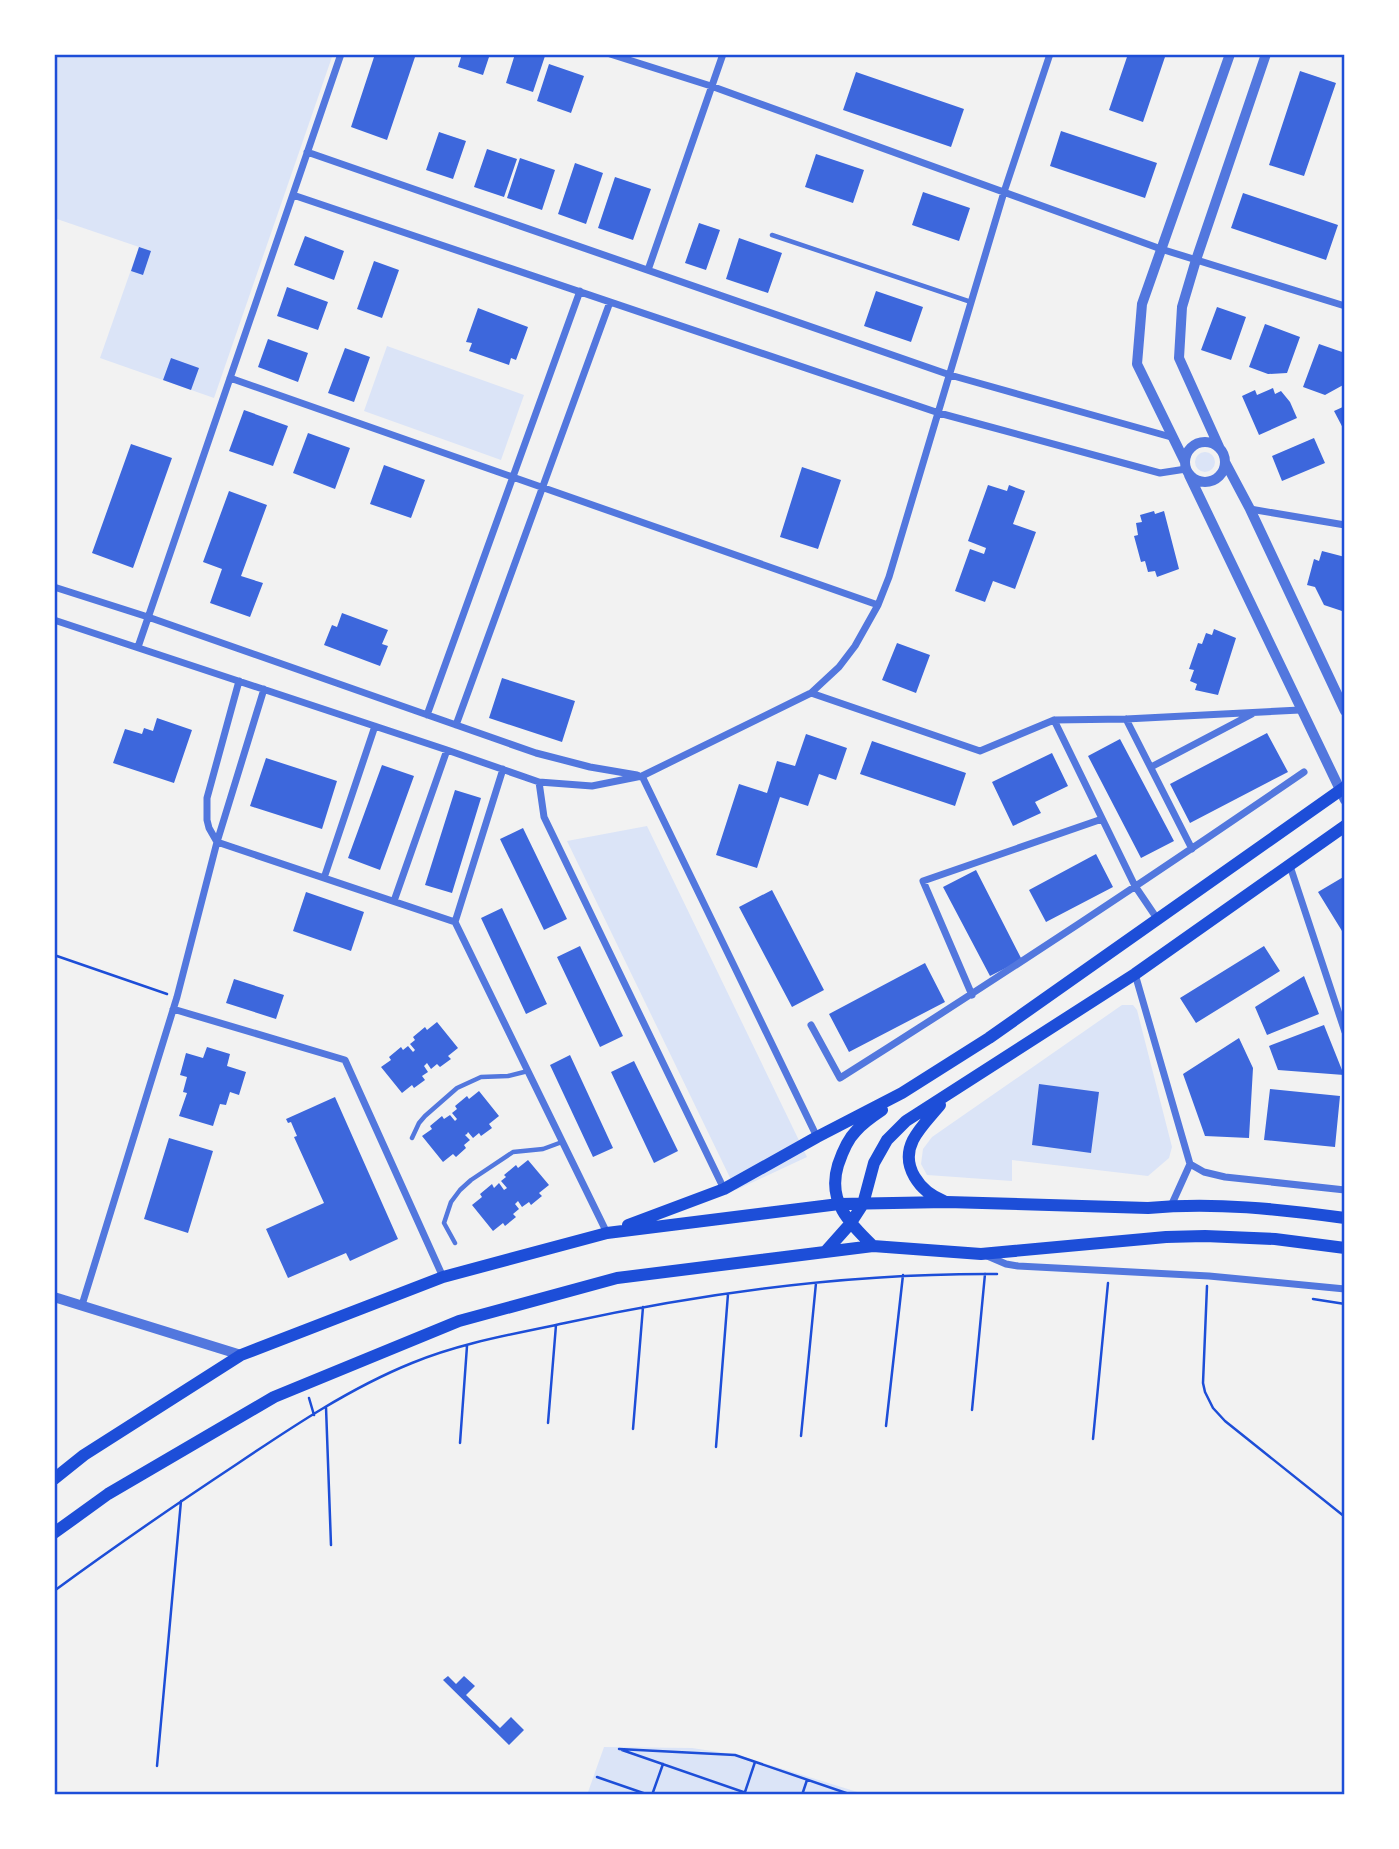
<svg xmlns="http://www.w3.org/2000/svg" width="1399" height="1849" font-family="Ubuntu,sans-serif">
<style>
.green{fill:#dbe4f7}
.building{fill:#3d67dc}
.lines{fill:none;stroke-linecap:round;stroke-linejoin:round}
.path{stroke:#1d4ed8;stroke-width:2.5}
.service{stroke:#5277de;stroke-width:4.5}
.minor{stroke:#5277de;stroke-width:7}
.tertiary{stroke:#5277de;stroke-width:10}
.primary{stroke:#1d4ed8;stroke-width:12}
.neatline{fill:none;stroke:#1d4ed8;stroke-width:2.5}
</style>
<rect width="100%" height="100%" fill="#f2f2f2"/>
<path class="green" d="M54,54H333L214,398L100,358L139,247L54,218Z
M387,346L524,395L501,460L364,411Z
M1195 462a10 10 0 1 1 20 0a10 10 0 1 1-20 0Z
M647,826L807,1157L736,1190L567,841Z
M1122,1005H1133L1137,1010L1172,1147L1169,1158L1148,1176L1012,1160V1181L927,1175L921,1164L923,1149L932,1137Z
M604,1747L692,1748L738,1755L867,1795H587Z"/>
<path class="building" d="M375,54H416L387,140L351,127Z
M462,54H490L483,75L458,67Z
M515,54L545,56L533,92L506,83Z
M1128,54H1166L1143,122L1109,110Z
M549,64L584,76L571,113L537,101Z
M1300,71L1336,83L1304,176L1269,165Z
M856,72L964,109L951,147L843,110Z
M1061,131L1157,163L1145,198L1050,166Z
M439,132L466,141L453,179L426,170Z
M487,149L517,159L504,197L474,187Z
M816,154L864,170L853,203L805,187Z
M520,158L555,170L542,210L507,198Z
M575,163L603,173L586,224L558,214Z
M615,177L651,189L633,240L598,228Z
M923,192L970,208L959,241L912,225Z
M1243,193L1338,225L1326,260L1231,228Z
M699,223L720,230L706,270L685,263Z
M305,236L344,251L334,280L294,265Z
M739,238L782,253L768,293L726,279Z
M139,247L151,251L143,275L131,271Z
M374,261L399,270L382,318L357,309Z
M287,287L328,302L318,330L277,316Z
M876,291L923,307L911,342L864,326Z
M1217,307L1246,317L1231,360L1201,350Z
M478,308L528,327L516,360L511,358L509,365L469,351L472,343L466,342Z
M1265,324L1300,337L1287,373L1268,374L1249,367Z
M268,339L308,353L298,382L258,367Z
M1319,344L1345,353V384L1325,395L1303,387Z
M345,348L370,357L354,402L328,393Z
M171,358L199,368L191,390L163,380Z
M1273,388L1275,394L1281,391L1290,402L1297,418L1259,435L1242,396L1255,390L1257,395Z
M1345,406V432L1334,411Z
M244,410L288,426L273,466L229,451Z
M308,433L350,448L335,489L293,473Z
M1314,438L1325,463L1282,481L1272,456Z
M131,444L172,458L133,568L92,553Z
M384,465L425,480L411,518L370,504Z
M802,467L841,480L818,549L780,537Z
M988,485L1007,491L1009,485L1025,491L1013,524L1036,532L1015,589L993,581L985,602L955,591L970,549L984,554L986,548L968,541Z
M229,491L267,505L241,576L263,583L250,617L210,603L222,569L203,562Z
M1154,511L1155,514L1164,511L1179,569L1157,577L1155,571L1148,572L1145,561L1141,562L1134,536L1138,535L1136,523L1142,522L1140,515Z
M1322,551L1345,557V612L1324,605L1315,587L1307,585L1314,559L1319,561Z
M342,613L388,630L382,644L388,646L380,666L324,645L332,625L337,627Z
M1214,629L1236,638L1218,695L1195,690L1197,684L1190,681L1194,670L1189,669L1198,643L1202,644L1206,633L1212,635Z
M897,643L930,655L916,693L882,680Z
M502,678L575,701L562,742L489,718Z
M157,718L192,730L174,783L113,763L125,729L142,734L144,728L153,731Z
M1267,733L1288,772L1190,823L1170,784Z
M806,734L847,748L836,780L819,774L808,806L780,797L757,868L716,855L739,784L767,793L777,761L795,766Z
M1120,739L1174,841L1141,858L1088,756Z
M872,741L966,773L955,806L860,774Z
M1052,753L1068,786L1035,802L1041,813L1013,826L992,782Z
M266,758L337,781L322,829L250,806Z
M382,765L414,776L380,870L348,858Z
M455,790L481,798L452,893L425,885Z
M523,828L567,919L544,930L500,839Z
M1096,854L1113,887L1046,922L1029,890Z
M976,870L1022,960L990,976L943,887Z
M1345,876V930L1342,931L1318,892Z
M772,890L824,990L792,1007L739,907Z
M306,892L364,912L351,951L293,931Z
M502,908L547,1004L526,1014L481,918Z
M580,946L623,1036L600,1047L557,957Z
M1264,946L1280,971L1196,1023L1180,998Z
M925,963L945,1002L849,1052L829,1014Z
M1304,976L1319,1014L1267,1035L1255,1007Z
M234,979L284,995L276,1019L226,1003Z
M437,1022L458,1048L448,1056L451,1059L440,1067L437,1064L431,1069L427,1063L424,1066L428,1072L422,1076L425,1080L414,1088L412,1085L402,1093L381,1067L391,1060L389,1057L401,1047L403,1050L408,1046L413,1052L415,1050L410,1044L415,1040L413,1037L425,1027L427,1030Z
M1324,1025L1344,1075L1278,1070L1269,1046Z
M1239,1038L1253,1068L1249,1138L1205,1136L1183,1074Z
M207,1047L230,1054L227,1066L246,1072L239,1095L230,1092L226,1105L220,1104L213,1126L179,1116L187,1093L183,1092L187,1077L180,1075L186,1053L203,1058Z
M570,1055L613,1148L593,1157L550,1065Z
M634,1061L678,1151L654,1163L611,1072Z
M1039,1084L1099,1092L1091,1153L1032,1145Z
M1270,1089L1340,1096L1335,1147L1264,1140Z
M479,1091L499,1116L489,1124L492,1128L481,1136L479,1133L473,1138L468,1132L467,1134L465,1135L470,1140L464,1145L466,1148L456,1157L453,1154L443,1162L422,1136L432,1129L430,1126L442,1116L444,1119L450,1115L455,1121L457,1119L452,1113L457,1109L455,1106L467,1096L469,1099Z
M335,1097L398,1239L350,1261L346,1253L288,1278L266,1229L324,1203L294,1137L297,1136L291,1122L288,1123L286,1119Z
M169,1138L213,1151L188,1233L144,1219Z
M528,1160L549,1185L539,1193L542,1196L531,1205L529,1202L522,1207L518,1201L515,1204L519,1209L513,1214L516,1217L505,1226L503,1223L493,1231L472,1205L482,1197L480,1194L492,1184L494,1188L499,1183L504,1190L507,1188L501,1181L506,1177L504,1175L516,1165L518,1168Z
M448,1676L456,1684L464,1676L475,1686L466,1695L500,1728L511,1717L524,1730L509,1745L443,1680Z"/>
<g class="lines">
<path class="path" d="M54,955L167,994
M1207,1286L1203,1383L1205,1392L1213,1408L1225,1421L1345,1517
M1313,1299L1345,1304
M309,1398L314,1415
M326,1407L331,1545
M972,1410L985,1274
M548,1423L556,1325
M886,1426L903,1275
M633,1429L643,1307
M801,1436L816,1283
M1093,1439L1108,1283
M460,1443L467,1346
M716,1447L728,1294
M54,1591C114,1547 175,1505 237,1464C292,1427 350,1388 412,1363C460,1343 514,1334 565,1323C707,1292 852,1273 997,1274
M619,1749L735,1755L852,1795
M622,1750L752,1795
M157,1766L181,1501
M597,1777L649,1795
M652,1795L663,1764
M744,1795L755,1762
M802,1795L807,1780"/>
<path class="service" d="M772,235L971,302
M412,1138L419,1123L425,1116L457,1088L481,1077L508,1076L528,1071
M455,1243L444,1223L451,1202L460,1190L471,1180L513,1152L543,1149L562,1142"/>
<path class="minor" d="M610,54L711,86L1161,249L1345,306
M307,152L950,375L1171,437
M293,195L939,413L1160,473L1186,469
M648,270L723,54
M230,378L878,605
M1250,509L1345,525
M54,587L148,617L536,753L590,767L637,775
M54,620L447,750L539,782L592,786L642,776L811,693L839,667L855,646L878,605L889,577L1004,192L1050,54
M138,647L341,54
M239,681L207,798V820L209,828L217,842L455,922L607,1233
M811,693L980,751L1054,720L1126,719L1300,710
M427,715L580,291
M1126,719L1192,849
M1054,720L1135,886L1158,920
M456,725L610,302
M1151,767L1252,714
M642,776L817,1137
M539,782L544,817L724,1189
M1290,866L1345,1032
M324,878L375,726
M394,901L447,750
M455,922L503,769
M1135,974L1190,1164L1171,1206
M972,995L923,881L1102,819
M173,1009L345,1060L443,1277
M811,1025L840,1078C997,979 1151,877 1304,772
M1190,1164L1204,1172L1225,1177L1345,1190
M985,1255L1006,1264L1018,1266L1209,1276L1345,1289
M82,1305L177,997L217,842L264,689"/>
<path class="tertiary" d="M1185 462a20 20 0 1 1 40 0a20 20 0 1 1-40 0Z
M1220,449L1179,358L1182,307L1196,260L1266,54
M1185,462L1137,364L1142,304L1230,54
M1225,462L1250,509L1345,711
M1189,475L1345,800
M54,1297L241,1355"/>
<path class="primary" d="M940,1105C931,1116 919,1128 913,1140C900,1166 920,1192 944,1201
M628,1225L724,1189L817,1137L902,1093L989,1038L1345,787
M873,1246C849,1223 827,1201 838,1165C842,1153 847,1140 856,1131C863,1123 873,1116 882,1110
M826,1251L850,1224L863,1204L874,1163L887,1140L906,1121L1135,974L1345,826
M54,1479L84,1455L241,1355L443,1277L607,1233L839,1204L947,1202L1148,1208C1214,1202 1280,1209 1345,1218
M54,1533L108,1494L274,1397L459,1321L617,1278L873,1246L981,1254L1166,1237L1205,1236L1275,1239L1345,1248"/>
</g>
<rect width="1399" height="1849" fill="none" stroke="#ffffff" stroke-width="112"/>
<rect x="56" y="56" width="1287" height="1737" class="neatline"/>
</svg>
